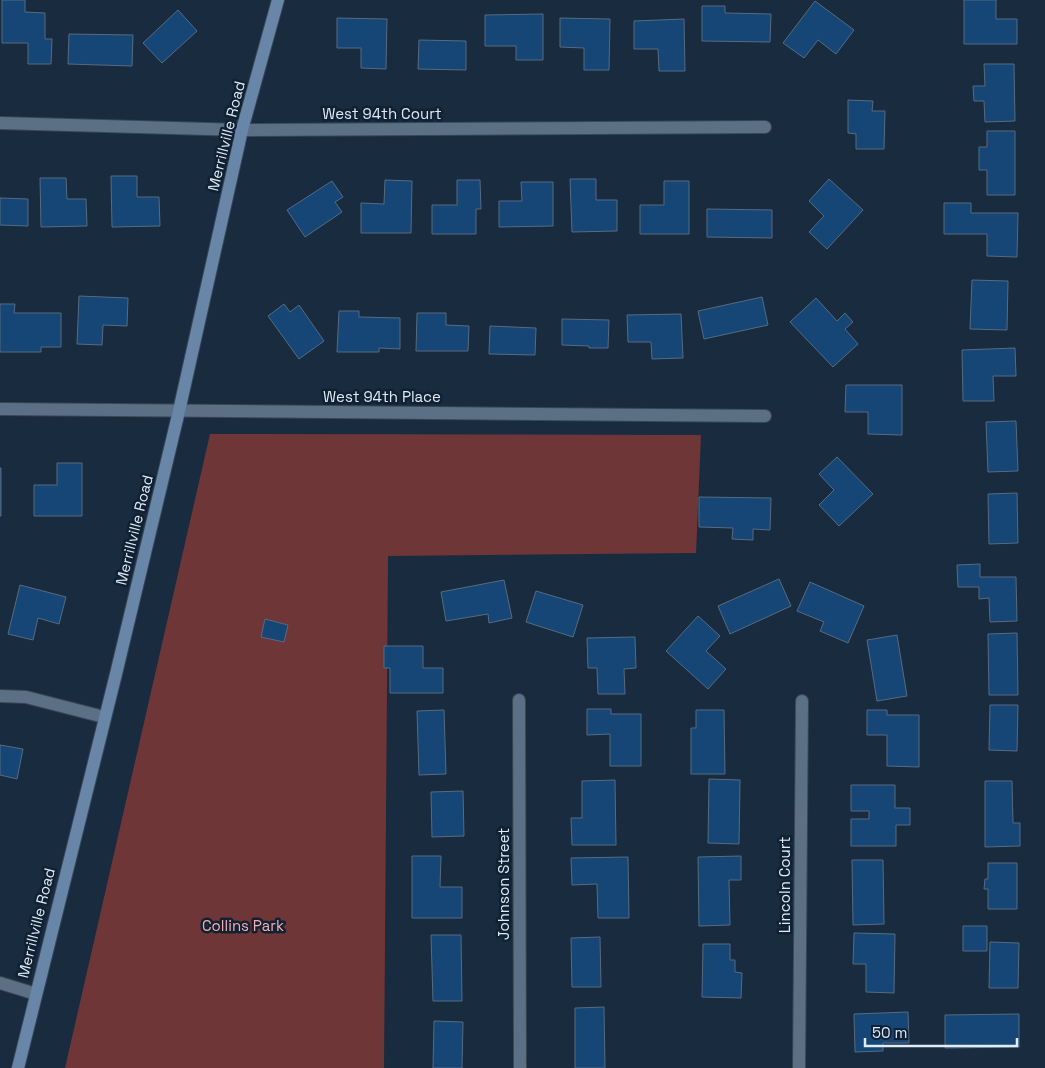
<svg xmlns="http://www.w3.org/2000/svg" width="1045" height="1068" font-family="'Space Grotesk',sans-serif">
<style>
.green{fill:#6f3638}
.building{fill:#154675;stroke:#576b80}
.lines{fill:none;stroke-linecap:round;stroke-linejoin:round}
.street-casing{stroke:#394757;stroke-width:14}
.secondary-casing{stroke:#394757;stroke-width:14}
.street{stroke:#5b6f85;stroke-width:12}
.secondary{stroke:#6887a8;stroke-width:12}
.labels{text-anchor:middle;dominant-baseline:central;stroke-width:5;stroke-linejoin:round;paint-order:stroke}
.street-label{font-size:15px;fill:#e0ebf8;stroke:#102133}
.park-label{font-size:15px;fill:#f9adae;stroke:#102133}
</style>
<rect width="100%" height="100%" fill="#192b3e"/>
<path class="green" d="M210,434L701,435L696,553L388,556L384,1068H65Z"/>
<path class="building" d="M2,0H25V12L45,13V39H52L51,64H28V43H2Z
M964,0H996V19H1017V44H964Z
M815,1L854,30L836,54L818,40L804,58L783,43Z
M702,6H725V13L771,14L770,42L702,41Z
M178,10L197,31L162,63L143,43Z
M543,14V60H516V46H485V15Z
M337,18L387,19L386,69L361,68V48H337Z
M560,18L610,19L609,70H584V48L560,47Z
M684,19L685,71H659L658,49H634V21Z
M69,34L133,35L132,66L68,64Z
M419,40L466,41V70L418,69Z
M984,64H1014L1015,121L985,122L984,101H974L973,86H985Z
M848,100L873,101L872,111H885L884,149H856V134L848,133Z
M987,131H1015V195H987V170H979V147H987Z
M111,176H137V197H159L160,226L112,227Z
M40,178H66L67,199H86L87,226L41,227Z
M570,179H596V200H617V231L572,232Z
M829,179L863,210L827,249L809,232L824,216L809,201Z
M385,180L412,181L411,233H361V203L384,204Z
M457,180H480L481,209H476V234H432V205H457Z
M332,181L343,197L335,202L342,212L305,237L287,210Z
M664,181H689V234H640V205H664Z
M521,182H553V226L499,227V201H522Z
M0,198L28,199V226L0,225Z
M944,203H971V213H1018L1017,257L987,256V234H944Z
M707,209L772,210V238L707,237Z
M972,280L1008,281L1007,330L970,329Z
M79,296L128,298L127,326L103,325L102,345L77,344Z
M762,297L768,325L704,339L698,311Z
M816,298L837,321L845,313L853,322L845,329L858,344L833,367L790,322Z
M0,304H15L14,313H61V347H41V352H0Z
M284,304L290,312L299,305L324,341L299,359L268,316Z
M339,311H359V317L400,318V349L379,348V352H337Z
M417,313H446V325L469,326L468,351H416Z
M681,314L683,358L652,359L651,342H628L627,315Z
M562,319L609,320L608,348H589V346L562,345Z
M490,326L536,328L535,355L489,354Z
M1015,348L1016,376H993L994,401H963L962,350Z
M846,385H902V435L868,434V412H845Z
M1016,421L1018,471L988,472L986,422Z
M837,457L873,494L839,526L819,505L834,490L819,474Z
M57,463H82V516H34V485H57Z
M0,468H1V516H0Z
M1017,493L1018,543L989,544L988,494Z
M699,497L771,498L770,530L753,529V540L732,539L733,528L699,527Z
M980,564V577H1016L1017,621L990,622L989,598L979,599V587H958L957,565Z
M779,579L791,606L730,634L718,606Z
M504,580L512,618L489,623L488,614L446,621L441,592Z
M810,582L864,606L848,643L820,631L824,622L797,611Z
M20,585L66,597L59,624L38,618L33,640L8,634Z
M536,591L583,605L573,637L526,622Z
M698,616L720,636L706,651L726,669L708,689L666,651Z
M265,619L288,625L284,642L261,637Z
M1017,633L1018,695H989L988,634Z
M897,635L907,696L877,701L867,640Z
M635,637L636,668L624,669L625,694H598L597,668H588L587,638Z
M384,646H423V668H443V693H390V668H384Z
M990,705H1018L1017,751L989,750Z
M587,709H611V714H641V766H610V734L587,735Z
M444,710L446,774L419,775L417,711Z
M696,710H724L725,774H691V728H696Z
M867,710H887V715H919V767L887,766V735H867Z
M0,745L23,749L17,779L0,775Z
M709,779L740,780L739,844L708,843Z
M615,780L616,845H572L571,818H582V781Z
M985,781H1012L1013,823H1020V846L985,847Z
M851,785H895V808H910V825H896V846H851V819H869V811H851Z
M463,791L464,836L432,837L431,792Z
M412,856H441L440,887H462V918H412Z
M741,856V880H729L730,925L699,926L698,857Z
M628,857L629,918H598L597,884L572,885L571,858Z
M852,860H883L884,924L853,925Z
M988,863H1017V909H988V889H984L985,879H988Z
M963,926H987V951H963Z
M854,933L895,934L894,993L866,992V964H853Z
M431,935H461L462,1001H433Z
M600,937L601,987H572L571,938Z
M990,942L1019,943L1018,988H989Z
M703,944H730V960H735V972L742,973L741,998L702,997Z
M604,1007L605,1068H575V1008Z
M908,1012L909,1043H883V1051L855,1052L854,1014Z
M1019,1014V1047L945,1048V1015Z
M434,1021L463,1022L462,1068H433Z"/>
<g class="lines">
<defs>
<path id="street" d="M0,123L242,130L765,127
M0,409L765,416
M0,696L26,697L104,717
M519,700L520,1068
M0,983L36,994
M799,1068L802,701"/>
<path id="secondary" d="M18,1068L116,674L179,411L242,130L278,0"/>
</defs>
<use href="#street" class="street-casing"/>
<use href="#secondary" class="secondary-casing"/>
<use href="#street" class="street"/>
<use href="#secondary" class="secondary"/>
</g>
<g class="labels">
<g class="street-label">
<text x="382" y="113">West 94th Court</text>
<text transform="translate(226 136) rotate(-76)">Merrillville Road</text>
<text x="382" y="396">West 94th Place</text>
<text transform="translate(134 530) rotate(-76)">Merrillville Road</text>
<text transform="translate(503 884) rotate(-90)">Johnson Street</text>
<text transform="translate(784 885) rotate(-90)">Lincoln Court</text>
<text transform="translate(36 923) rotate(-76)">Merrillville Road</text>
</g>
<g class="park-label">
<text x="243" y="925">Collins Park</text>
</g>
</g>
<path d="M865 1038v8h152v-8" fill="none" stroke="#e0ebf8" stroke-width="2.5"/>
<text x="872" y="1038" font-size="15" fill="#e0ebf8" stroke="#102133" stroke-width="4" paint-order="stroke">50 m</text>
</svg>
